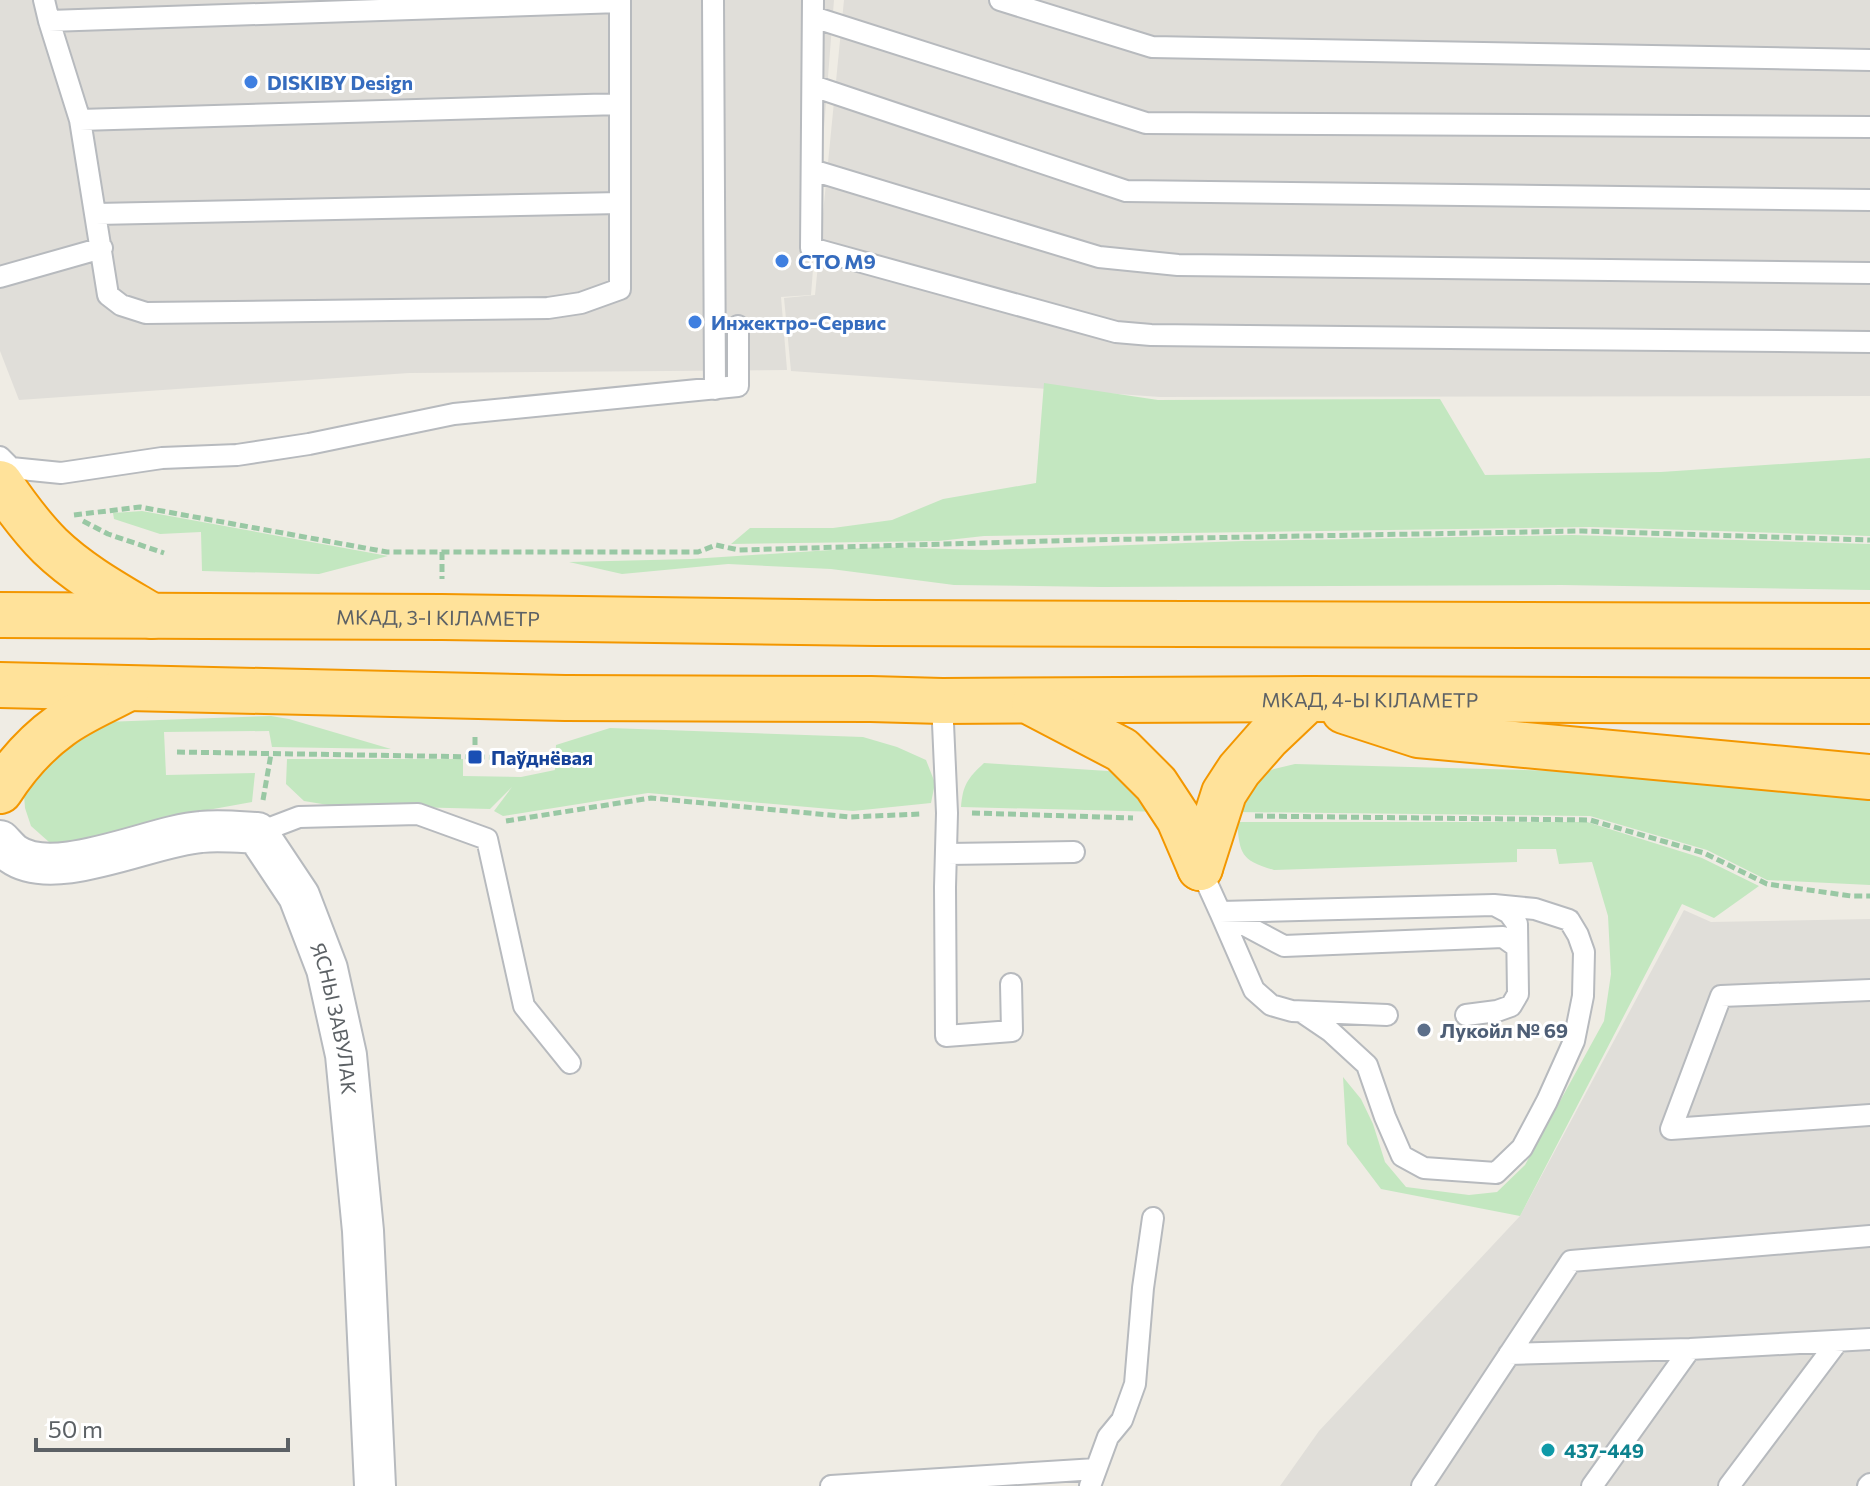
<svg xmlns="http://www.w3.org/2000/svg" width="1870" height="1486" font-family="Commissioner,sans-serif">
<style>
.industrial{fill:#e0ded9}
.green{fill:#c3e7c0}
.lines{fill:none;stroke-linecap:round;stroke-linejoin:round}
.service-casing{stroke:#b7babe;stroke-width:24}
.minor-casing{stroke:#b7babe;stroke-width:44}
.trunk-casing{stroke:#f39700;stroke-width:48}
.path{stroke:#99c8a4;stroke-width:5;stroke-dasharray:8 4;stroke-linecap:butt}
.service{stroke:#fff;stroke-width:20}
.minor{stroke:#fff;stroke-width:40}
.trunk{stroke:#ffe29a;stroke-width:44}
.shop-dot{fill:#3f7fe0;stroke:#fff;stroke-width:3}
.transit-dot{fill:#1a4fb4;stroke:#fff;stroke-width:3}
.service-dot{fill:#5c6f8a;stroke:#fff;stroke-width:3}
.culture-dot{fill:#0f9aa8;stroke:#fff;stroke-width:3}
.labels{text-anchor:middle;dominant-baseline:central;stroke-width:6;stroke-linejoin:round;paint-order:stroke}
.shop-label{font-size:20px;font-weight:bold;fill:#366cbe;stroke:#fff;text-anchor:start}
.street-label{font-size:20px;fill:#5c6165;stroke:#fff}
.transit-label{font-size:20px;font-weight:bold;fill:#164399;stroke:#fff;text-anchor:start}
.service-label{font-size:20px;font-weight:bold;fill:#4e5e75;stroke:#fff;text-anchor:start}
.culture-label{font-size:20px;font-weight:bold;fill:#0d838f;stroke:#fff;text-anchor:start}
</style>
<rect width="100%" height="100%" fill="#efece4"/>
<path class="industrial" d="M0,0H834L811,295L781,297L787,370L409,373L19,400L0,351Z
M844,0H1870V396L1160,397L791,371L784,298L815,295Z
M1684,910L1711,922L1870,919V1486H1280L1319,1431L1520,1216Z"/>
<path class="green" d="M1044,383L1158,400L1440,399L1485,475L1661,472L1870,458V536L1590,527L984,536L939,541L731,544L750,528H833L892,520L943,499L1036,483Z
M142,511L388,556L319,574L202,571L201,532L160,534L114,519L113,513Z
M1572,535L1870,544V590L1561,585L1102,587L954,585L831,569L728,564L622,574L569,562L691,559L877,547L985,550L1243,541Z
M271,716L289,719L391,749L272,747L269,731L164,732L166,775L255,773L252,802L169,817L66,848L49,842L31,826L25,808L24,795L27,785L34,769L104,722Z
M610,728L863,737L897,747L926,760L935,783L931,803L853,811L648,793L503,816L494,811L512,787L490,809L328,805L304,801L286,784L287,759H463V776L521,777L555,770L556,745Z
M984,763L1123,772L1164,812L961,807C963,785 967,779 984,763Z
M1295,764L1560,771L1674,777L1870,797V885L1767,880L1707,850L1590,816L1238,812L1258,776L1274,769Z
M1237,822H1587L1702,858L1759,886L1714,918L1682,904L1520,1216L1381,1189L1347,1144L1343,1077L1361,1099L1373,1124L1385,1162L1406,1187L1469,1195L1497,1192L1525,1165L1604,1021L1611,974L1608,916L1592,862L1559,864L1556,849H1517V862L1274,870C1241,860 1240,855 1237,822Z"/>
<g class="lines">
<defs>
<path id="service" d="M44,0L49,21L80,120L108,295L121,305L146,313L548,308L581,303L620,289V0
M713,0L715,389
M813,0L811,248L1116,332L1151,335L1870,342
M1000,0L1152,47L1870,60
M813,17L1146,123L1870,127
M49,21L620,2
M813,86L1126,191L1870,200
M80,120L620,104
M812,170L1099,257L1178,265L1870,273
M96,214L620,203
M0,277L102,248
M0,457L11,468L61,473L162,458L237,455L309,444L454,414L738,386V326
M942,701L947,813L945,887L946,1036L1012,1031L1011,984
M257,833L299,817L418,814L487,839L524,1006L570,1063
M947,854L1074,852
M1200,868L1220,912L1284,946L1503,937L1517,947
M1870,990L1721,996L1671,1129L1870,1115
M1302,1012L1330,1031L1367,1065L1385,1117L1402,1156L1424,1168L1496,1173L1522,1148L1547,1101L1574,1041L1583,996L1584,952L1578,935L1569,920L1535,909L1494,905L1220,912L1254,990L1271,1005L1292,1011L1387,1015
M1466,1015L1497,1011L1511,1006L1518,994L1517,924L1509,913L1494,905
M1509,1354L1690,1349L1870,1339
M831,1486L1096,1469
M1090,1486L1108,1437L1122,1420L1135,1384L1143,1288L1153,1218
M1422,1486L1571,1261L1870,1236
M1592,1486L1690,1349
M1729,1486L1838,1341
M1868,1486L1870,1484"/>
<g id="minor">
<path id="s1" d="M0,841C4,845 9,851 13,854C55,884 153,835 201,832C219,830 239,832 257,833L299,896L327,969L346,1055L363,1231L375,1486"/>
</g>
<g id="trunk">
<path d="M0,483C15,505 31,527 50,546C80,575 117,595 152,616"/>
<path id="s2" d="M0,615L442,617L876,623L1870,626"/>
<path id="s3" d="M0,685L565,698L871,699L942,701L1308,699L1870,701"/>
<path d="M1034,704L1122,750L1156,784L1179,819L1200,868"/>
<path d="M1344,711L1418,735L1870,777"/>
<path d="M0,791C16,766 35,744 60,726C80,711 105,701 127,689"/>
<path d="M1200,868L1224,793L1239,770L1268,737L1308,699"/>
</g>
</defs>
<use href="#service" class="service-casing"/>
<use href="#minor" class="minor-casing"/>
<use href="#trunk" class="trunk-casing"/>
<path class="path" d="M74,515L140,507L387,552H698L716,545L739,550L1084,540L1582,531L1870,540
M83,521L108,534L164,553
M442,552V579
M177,752L541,758
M475,757V734
M263,800L271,754
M972,813L1133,818
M1255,816L1590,820L1704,853L1767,884L1851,896H1870
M506,821L651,798L850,817L922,814"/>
<use href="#service" class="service"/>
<use href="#minor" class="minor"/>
<use href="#trunk" class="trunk"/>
</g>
<g class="shop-dot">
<circle cx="251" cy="82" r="8"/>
<circle cx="782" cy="261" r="8"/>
<circle cx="695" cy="322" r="8"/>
</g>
<rect class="transit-dot" x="467" y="749" width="16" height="16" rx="4"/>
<circle class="service-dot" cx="1424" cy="1030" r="8"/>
<circle class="culture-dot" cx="1548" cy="1450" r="8"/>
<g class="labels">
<g class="shop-label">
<text x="267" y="82">DISKIBY Design</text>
<text x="798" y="261">СТО М9</text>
<text x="711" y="322">Инжектро-Сервис</text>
</g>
<g class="street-label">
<text stroke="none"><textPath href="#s2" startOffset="438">МКАД, 3-І КІЛАМЕТР</textPath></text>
<text stroke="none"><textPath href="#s3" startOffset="1370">МКАД, 4-Ы КІЛАМЕТР</textPath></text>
<text stroke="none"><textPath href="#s1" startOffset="472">ЯСНЫ ЗАВУЛАК</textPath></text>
</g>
<g class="transit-label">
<text x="491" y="757">Паўднёвая</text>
</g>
<g class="service-label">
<text x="1440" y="1030">Лукойл № 69</text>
</g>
<g class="culture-label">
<text x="1564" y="1450">437-449</text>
</g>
</g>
<path d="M36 1438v12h252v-12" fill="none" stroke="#5c6165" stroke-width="4"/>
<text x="48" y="1438" font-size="24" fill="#5c6165" stroke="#ffffff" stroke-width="6" paint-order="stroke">50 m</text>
</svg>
